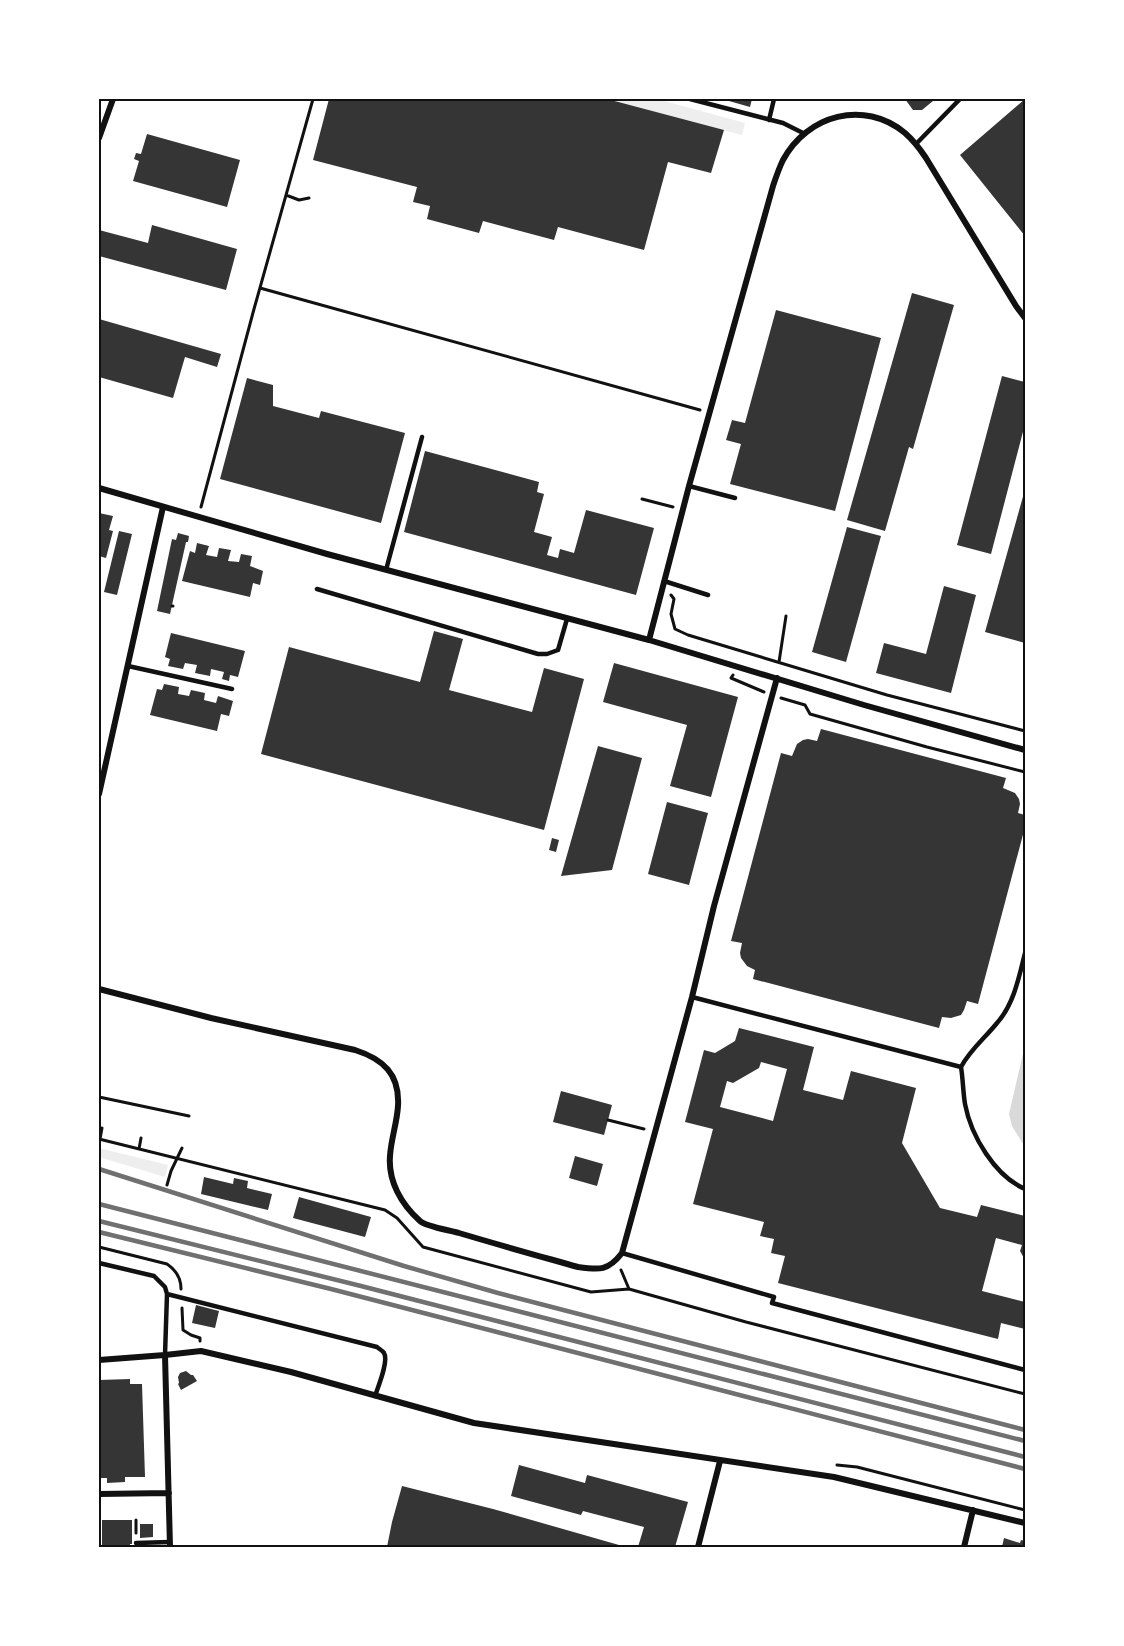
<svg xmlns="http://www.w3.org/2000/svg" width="1124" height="1646" font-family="'Archivo Narrow',sans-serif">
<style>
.green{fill:#eee}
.water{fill:#d9d9d9}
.building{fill:#353535;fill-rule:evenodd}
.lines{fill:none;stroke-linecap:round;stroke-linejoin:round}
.path{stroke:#111;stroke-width:3}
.service{stroke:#111;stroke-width:4.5}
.minor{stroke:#111;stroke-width:6}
.rail{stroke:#707070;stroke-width:4.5}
.neatline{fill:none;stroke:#111;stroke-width:2}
</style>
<rect width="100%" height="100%" fill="#fff"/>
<path class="green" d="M606,99H657L745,123L742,135Z
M99,1148L168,1165L165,1177L99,1157Z"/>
<path class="water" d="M1025,1045V1147L1012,1126L1009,1114Z"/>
<path class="building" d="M329,99H607L724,130L711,173L668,162L644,250L558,227L554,240L483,221L479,233L427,219L430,206L413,202L417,187L313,160Z
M722,99H752L750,107Z
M905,99H933V101L922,110H913Z
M1025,99V236L960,155Z
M147,134L240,160L227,207L133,181L139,161L134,159L136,153L141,154Z
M152,225L237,249L226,290L99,256V230L148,243Z
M912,293L954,305L913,449L909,447L885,531L847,520Z
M776,310L881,338L835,511L730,484L741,444L726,440L732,420L745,423Z
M99,319L221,354L217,367L185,357L173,398L99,377Z
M1002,376L1025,382V424L991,554L957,545Z
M247,378L273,385V406L319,418L321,411L405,433L381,523L220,479Z
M425,451L539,482L537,492L544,494L534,532L552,537L547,555L558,558L560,549L574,553L586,510L654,528L636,595L404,532Z
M1024,493H1025V643L985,632Z
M99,513L113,516L109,530L113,531L106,558L99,556V536L101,530H99Z
M847,527L881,536L846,662L812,652Z
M119,531L132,534L117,595L104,592Z
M178,533L189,536L188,542H186L170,614L157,611L172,539L176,540Z
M197,543L209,546L206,555L217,557L219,548L231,550L228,561L239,562L241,554L252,556L250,566L263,571L260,585L253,583L250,597L182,581L190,551L195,553Z
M944,586L976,595L951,693L876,673L884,643L926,654Z
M434,631L463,639L449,690L532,712L544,668L584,679L544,830L261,754L289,647L420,682Z
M171,633L245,651L238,677L230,675L229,681L222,679L224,672L211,669L210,676L195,673L197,665L185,663L183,669L168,666L170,659L165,657Z
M614,663L738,697L711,797L670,786L687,725L603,702Z
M164,684L179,687L178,694L189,696L191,690L205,693L204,700L216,703L218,696L233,701L229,716L221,714L217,731L150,715L157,689L162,690Z
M821,729L1006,778L1003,788L1015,793L1019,799L1020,804L1018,813L1025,815V827L978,1004L967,1001L964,1010L961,1015L951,1018L942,1017L939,1028L753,979L755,970L747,966L741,958L740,953L742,943L731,941L781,753L792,756L797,744L803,740L808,739L817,741Z
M598,746L642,758L612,870L561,876Z
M667,802L708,813L689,885L648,874Z
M552,838L559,840L556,852L549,850Z
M739,1028L814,1047L803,1090L843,1100L851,1071L916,1088L902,1143L940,1208L977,1217L981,1205L1025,1216V1260L1020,1251L1022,1245L996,1238L982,1291L1025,1302V1329L1001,1323L998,1339L778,1283L785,1256L771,1253L774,1239L760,1236L764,1222L693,1204L713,1129L685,1122L704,1050L715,1053L735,1041ZM761,1062L787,1069L773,1121L720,1107L727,1081L733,1083L759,1068Z
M561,1091L612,1105L604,1135L553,1122Z
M575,1156L603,1164L597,1186L569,1178Z
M204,1177L233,1184L234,1178L248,1181L247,1188L272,1194L268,1210L201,1194Z
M299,1197L371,1217L365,1237L293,1218Z
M196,1305L219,1311L215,1328L192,1323Z
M186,1371L191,1375H193L197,1381L181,1390L178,1384L179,1383L178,1377L180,1373Z
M130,1379V1384H142L145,1477H125V1482L107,1483V1478H99V1380Z
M519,1465L585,1483L587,1475L688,1502L675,1547H638L644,1527L583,1511L581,1515L511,1496Z
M402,1486L493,1509L619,1545L618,1547H387L392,1522Z
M102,1520H132V1544H130V1547H102Z
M140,1524H153V1537L140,1538Z
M1004,1538L1020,1543L1021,1540L1025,1541V1547H1002Z"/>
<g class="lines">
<path class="path" d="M286,195L299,200L309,198
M260,288L700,410
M642,499L673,507
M201,507L254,309L313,99
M671,595L674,599L671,614L675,629L688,635L887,695L1025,731
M172,606H173
M779,662L786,616
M733,675L731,678L764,692
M781,698L805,705L810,714L927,747L1025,772
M99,1097L189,1116
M608,1120L644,1129
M99,1139L385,1210L397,1218L423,1247L591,1292L629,1289L746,1322L1025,1394
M100,1139L102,1128
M139,1149L141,1138
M167,1185L171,1171L182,1148
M99,1247L167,1264C176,1270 181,1278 181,1289
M621,1270L629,1289
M182,1308L183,1330L191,1335L200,1338V1341
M837,1465L857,1467L1025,1510
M136,1520V1533"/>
<path class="service" d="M690,99L783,123L805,134
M769,120L774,99
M916,144L960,99
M689,486L735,498
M386,570L422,437
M664,581L708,595
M317,589L538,654H547L558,650L567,619
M128,666L232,689
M692,997L961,1067C963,1079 963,1092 965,1104C971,1136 995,1176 1025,1189
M961,1067C970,1050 985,1038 997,1023C1014,1004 1019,977 1025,953
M622,1253L774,1297L772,1303L1025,1370
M99,1263L154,1276L165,1287L167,1294L165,1355
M167,1294L377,1347C378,1348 383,1351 384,1353C389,1361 378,1387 375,1396
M136,1543L170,1542"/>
<path class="minor" d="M99,138L113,99
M99,488L327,554L649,640L864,705L1025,750
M649,640L689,486L773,186C776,177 779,168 783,160C807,115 864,99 905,133C913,140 920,149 926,158L1016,306L1025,318
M99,794L163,507
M99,989L211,1018L355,1050C383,1059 400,1074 398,1106C397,1123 391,1139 390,1156C388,1181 401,1204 420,1221C427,1227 449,1230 459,1233C499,1245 539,1256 578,1267C600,1270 608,1271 622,1253L692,997L714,906L777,678
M165,1355L170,1547
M99,1360L165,1355L201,1351L291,1372L474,1423L834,1477L1025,1523
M99,1494L169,1493
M698,1547L720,1461
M964,1547L973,1510"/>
<path class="rail" d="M99,1169L404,1266L498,1293L1025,1430
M99,1204L1025,1441
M99,1221L361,1286L1025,1457
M99,1232L331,1289L1025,1469"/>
</g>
<rect width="1124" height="1646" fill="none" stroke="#ffffff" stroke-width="201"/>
<rect x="100" y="100" width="924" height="1446" class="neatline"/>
</svg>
